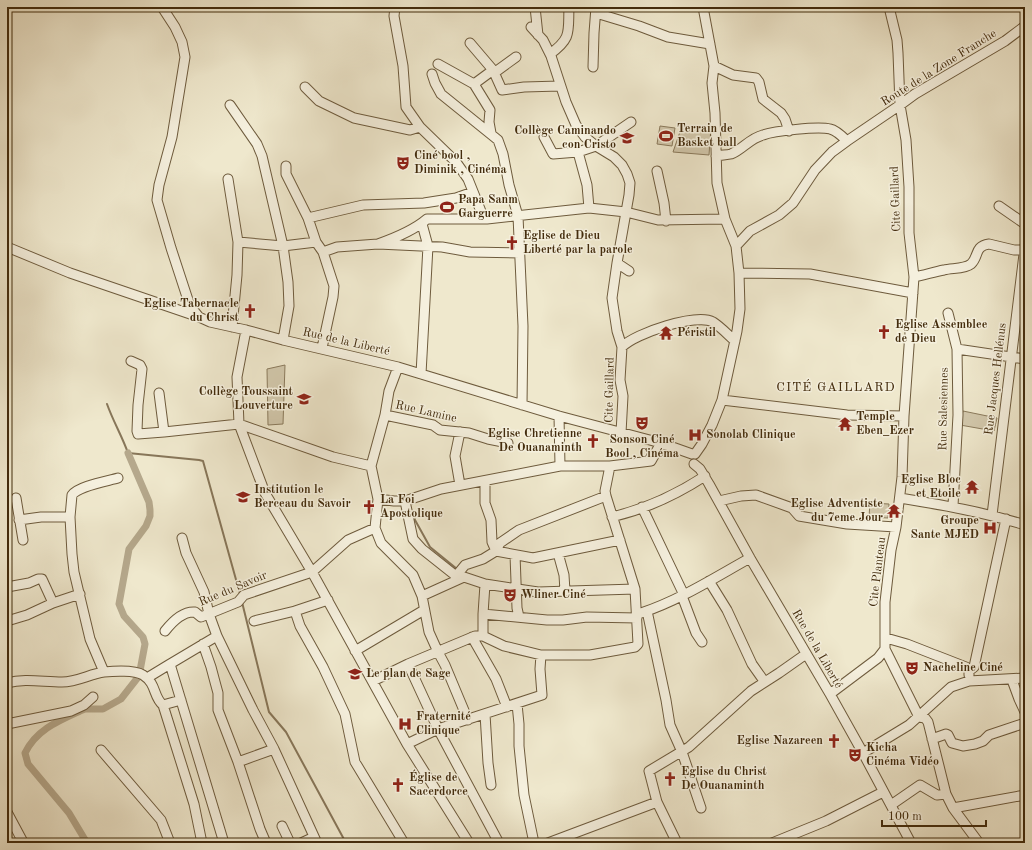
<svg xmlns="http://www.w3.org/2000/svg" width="1032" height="850" font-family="'Old Standard TT',serif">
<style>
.green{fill:#d2c8ac;stroke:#8a7a5c}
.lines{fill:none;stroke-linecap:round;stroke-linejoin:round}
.stream{stroke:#877659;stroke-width:2}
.canal{stroke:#b5a88c;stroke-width:7}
.minor-casing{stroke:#6e5b3d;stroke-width:11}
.minor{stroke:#f5f0de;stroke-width:9}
.labels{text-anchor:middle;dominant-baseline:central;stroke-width:3;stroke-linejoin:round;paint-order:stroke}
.street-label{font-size:12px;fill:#432c0d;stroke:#f5f0de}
.poi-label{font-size:12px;font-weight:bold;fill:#432c0d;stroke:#f5f0de;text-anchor:start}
.neighbourhood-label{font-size:13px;letter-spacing:1px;fill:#432c0d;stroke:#f5f0de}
</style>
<rect width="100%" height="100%" fill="#efe8cd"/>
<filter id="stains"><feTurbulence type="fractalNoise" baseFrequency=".005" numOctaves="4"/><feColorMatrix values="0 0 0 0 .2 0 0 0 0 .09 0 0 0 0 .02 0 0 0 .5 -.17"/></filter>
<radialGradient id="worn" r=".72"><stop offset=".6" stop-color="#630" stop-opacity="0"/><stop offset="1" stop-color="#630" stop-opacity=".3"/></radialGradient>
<path class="green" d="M660,126L675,128L672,146L657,144Z
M682,126L711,127L709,155L673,152Z
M285,365L283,424L268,425L267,369Z
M963,411L997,418L994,431L960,425Z
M870,503L889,504L888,518L869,517Z"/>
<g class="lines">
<path class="stream" d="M107,404C113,421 122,436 128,453L199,460L203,461L240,594
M410,507L415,520L430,547L457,569
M242,602L269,712L286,732L346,843"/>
<path class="canal" d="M87,843L69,813L28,764L25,753C36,730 58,721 80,711L85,709H103L121,699L139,676L145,644L143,637L124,616L119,604L129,549L146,526L150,516V510L149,502L128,453"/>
<defs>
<path id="minor" d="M162,7L175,27L182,42L185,57L172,137L159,185L157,200L171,248L190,306L199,317
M395,7L394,16L403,66L406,107L420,127L456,162L468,179L482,214L487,219
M535,7L538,35
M889,7L897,40L898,53L900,105L906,140L909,187V233L914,277L904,416L902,477L896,527L891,550L885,602V649L919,717L925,718L928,722L946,794L953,808L979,843
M596,13L639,26L668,37L710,44
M531,27L543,40L551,56L566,102L576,125L585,137L596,146L614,157L622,165L627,174L630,183L629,195L617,263L612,298L617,331L622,347L620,380L623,396L621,433
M470,43L493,70L502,90L524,87L560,86
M550,54C572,38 568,32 569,7
M438,64L474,84L490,110L489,122L491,133
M714,66L733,75L756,78L759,82L763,99L781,113L785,119L789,131
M593,67L594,33L596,7
M494,73L516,57
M432,74L435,83L441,94L498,140L503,154L509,185L518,216L523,326L522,405
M474,84L493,70
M305,87L319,101L354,118L410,130L420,127
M230,105L257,144L262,156L283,246L288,282L289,306L283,340
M544,137L553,154L578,152L596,146L631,122
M578,152L587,185L589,208
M716,156C721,155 727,155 731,154C742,150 750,138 763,135C774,131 818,126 830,129C836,130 842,136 847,141
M286,166V174L308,218L316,242L323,252L334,286L333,297L322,348
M657,171L664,203L666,221
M228,179L238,242L237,275L232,327
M999,206L1025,224
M308,218L363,205L424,203L456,198L473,192
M238,242L283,246L316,242
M378,244C395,238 413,231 427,219H487L589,208L626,212L658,220L725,219
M736,246L750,231L779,215L793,203L815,170L832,152L847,141L900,105L915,94L1005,41L1025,26
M7,247L70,273L199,317L210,322L246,330L283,340L398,367L559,416L661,443L692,454
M323,252L337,247L378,244L442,247L470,252L520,253
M617,263L629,271
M739,273L810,274L913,293
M914,277C924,275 934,272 944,270C952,268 965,269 971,264C979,257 974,246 989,244L1014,250H1024
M948,313L957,349L958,415L953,506
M246,330L237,377L239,424L333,457L371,466L385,415L389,391L398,367
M622,347C635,333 697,313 713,322C721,327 728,335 735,341
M957,349L1025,359
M131,361L140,365L142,369L138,405L137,431L138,434L164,432L239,424L265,493L312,572L407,744L469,843
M421,374L428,246L422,224
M159,393L164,432
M722,400L847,415L904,416
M385,415L433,425L440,430L469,433L488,439L508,443
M559,416L560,466
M695,454L702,444L712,425L722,400L737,331L740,309L739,273L736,246L725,219L717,183L715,113L712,83L714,66L703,7
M694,464L700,469L709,484L750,558L830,694L863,753L911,843
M371,466L378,499L375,528L381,543L413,575L422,596L429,632L438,652L445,665L468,720
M485,481V503L491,520L492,542L496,551L533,558L620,540
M460,485L455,456L460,432
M16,498L23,540
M900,498C942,505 984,512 1025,525
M378,499L394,501H405L441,489L560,466H610L651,461L661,443
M405,501L413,539L422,549L456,576L461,577
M719,501L741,496L756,495L792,508L799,516L847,524L896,527
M642,507L684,595
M992,515L1025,246
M612,517C645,509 676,495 705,476
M19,520L41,517H70
M182,538L186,553L204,592L209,614L217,636L253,710L274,749L317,843
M558,553L564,575L565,591
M515,555L517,608L519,617
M456,576L465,565L483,559L496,551L500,543L519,530L606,496
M709,581L727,610L752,664L764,681
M7,587L29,583L38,579H42L53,603
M422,596L464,577L485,584L538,592L635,589
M682,596L696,633L702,642
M295,611L300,626L323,667L345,714L355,762L404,843
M647,611L666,700L670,725L682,752L701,808
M641,613C680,600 714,578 750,558
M483,614L547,620H563L587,617L637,618
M7,621L27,615L53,603L80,594
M254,621L295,611L328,600
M165,631C172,622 183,611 195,612L201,617L238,602L244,595L312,572L348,540L375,528
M217,636L170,664L224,843
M483,636V614L485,584
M472,637L496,679L507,707
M886,638L907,644L966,667L969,671V675
M203,644L211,667L215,682L218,693V710L238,762L260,829L266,843
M355,651L424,610
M408,664L438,729L499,843
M969,671L974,667L1006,519
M104,672L90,639L74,572L72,554L70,517L72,495C78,486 108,481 118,478
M147,678L170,664
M1012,680L1019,699L1025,712
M373,681L408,664L475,636H483L504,646L541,655H590L635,647L638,644L635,589L606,496L605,491L610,466
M7,683C25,678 43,682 62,682C77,682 90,674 104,672C114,671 135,670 143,675C157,684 153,697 163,705L194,804L202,843
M830,694L878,658L885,649
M517,704L519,724V746L524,795L534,843
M163,705L181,700
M485,714L488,763L491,785
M7,724L71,711L84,705L93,697
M932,739L946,734L948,735L952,743L963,746L975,744L983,741L989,735L1025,723
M407,744L438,729L542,695L540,669L541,655
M101,750L161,820L170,843
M863,753L909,725L951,687L969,681L1025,678
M238,762L274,749
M891,805L920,785L937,795L946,794
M953,808L1025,795
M7,812L22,840L18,843
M282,826L290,843
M301,843L314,837
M548,843L657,802
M677,843L657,802L649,771L689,747L751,691L779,673L806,654
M772,843L826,821L883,792"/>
</defs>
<use href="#minor" class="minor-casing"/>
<use href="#minor" class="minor"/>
</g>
<defs>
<symbol id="stadium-bare" viewBox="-9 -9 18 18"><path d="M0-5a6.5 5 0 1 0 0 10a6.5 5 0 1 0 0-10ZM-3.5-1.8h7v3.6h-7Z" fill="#8f2418" stroke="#f5f0de" stroke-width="2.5" paint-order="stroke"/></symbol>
<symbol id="school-bare" viewBox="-9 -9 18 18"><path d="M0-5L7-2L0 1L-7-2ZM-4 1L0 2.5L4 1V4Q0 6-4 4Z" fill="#8f2418" stroke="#f5f0de" stroke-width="2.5" paint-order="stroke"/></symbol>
<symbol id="theatre-bare" viewBox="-9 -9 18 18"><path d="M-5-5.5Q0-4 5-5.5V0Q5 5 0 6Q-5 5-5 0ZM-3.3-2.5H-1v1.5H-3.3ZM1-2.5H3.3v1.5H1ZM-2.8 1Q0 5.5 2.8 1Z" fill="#8f2418" stroke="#f5f0de" stroke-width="2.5" paint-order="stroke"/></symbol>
<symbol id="church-bare" viewBox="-9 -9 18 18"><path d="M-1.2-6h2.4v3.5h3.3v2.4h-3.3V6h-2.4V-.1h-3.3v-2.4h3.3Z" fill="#8f2418" stroke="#f5f0de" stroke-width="2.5" paint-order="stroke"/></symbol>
<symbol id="temple-bare" viewBox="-9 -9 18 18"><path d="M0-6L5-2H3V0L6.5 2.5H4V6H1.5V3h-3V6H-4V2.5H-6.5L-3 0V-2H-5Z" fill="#8f2418" stroke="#f5f0de" stroke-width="2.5" paint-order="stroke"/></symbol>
<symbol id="hospital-bare" viewBox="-9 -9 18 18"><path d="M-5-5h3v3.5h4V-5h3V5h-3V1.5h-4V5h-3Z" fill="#8f2418" stroke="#f5f0de" stroke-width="2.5" paint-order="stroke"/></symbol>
</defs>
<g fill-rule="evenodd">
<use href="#stadium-bare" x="656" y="126" width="20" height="20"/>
<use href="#school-bare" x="617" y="128" width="20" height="20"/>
<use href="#theatre-bare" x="393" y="153" width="20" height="20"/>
<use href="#stadium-bare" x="437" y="197" width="20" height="20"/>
<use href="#church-bare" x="502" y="233" width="20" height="20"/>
<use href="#church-bare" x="240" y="301" width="20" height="20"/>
<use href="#church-bare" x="874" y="322" width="20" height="20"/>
<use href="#temple-bare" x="656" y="323" width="20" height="20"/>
<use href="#school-bare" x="294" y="389" width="20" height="20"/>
<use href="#theatre-bare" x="632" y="413" width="20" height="20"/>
<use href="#temple-bare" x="835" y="414" width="20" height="20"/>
<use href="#hospital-bare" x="685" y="425" width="20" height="20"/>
<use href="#church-bare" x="583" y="431" width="20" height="20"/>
<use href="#temple-bare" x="962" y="477" width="20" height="20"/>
<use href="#school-bare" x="233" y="487" width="20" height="20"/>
<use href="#church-bare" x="359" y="497" width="20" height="20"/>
<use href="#temple-bare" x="884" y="501" width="20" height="20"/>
<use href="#hospital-bare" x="980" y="518" width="20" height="20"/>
<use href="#theatre-bare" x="500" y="585" width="20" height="20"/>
<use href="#theatre-bare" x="902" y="658" width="20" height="20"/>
<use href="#school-bare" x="345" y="664" width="20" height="20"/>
<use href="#hospital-bare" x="395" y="714" width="20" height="20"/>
<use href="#church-bare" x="824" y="731" width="20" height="20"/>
<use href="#theatre-bare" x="845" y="745" width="20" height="20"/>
<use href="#church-bare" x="660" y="769" width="20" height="20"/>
<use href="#church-bare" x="388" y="775" width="20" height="20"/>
</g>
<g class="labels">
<g class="street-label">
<text transform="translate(939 68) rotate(-32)">Route de la Zone Franche</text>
<text transform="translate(896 199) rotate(-92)">Cite Gaillard</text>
<text transform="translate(346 342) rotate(13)">Rue de la Liberté</text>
<text transform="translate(996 379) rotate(-83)">Rue Jacques Hellénus</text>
<text transform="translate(610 390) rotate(-89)">Cite Gaillard</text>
<text transform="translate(944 409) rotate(-89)">Rue Salesiennes</text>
<text transform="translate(426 412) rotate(13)">Rue Lamine</text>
<text transform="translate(878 572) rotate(-83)">Cite Planteau</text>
<text transform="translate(233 589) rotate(-23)">Rue du Savoir</text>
<text transform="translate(817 649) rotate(60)">Rue de la Liberté</text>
</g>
<g class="poi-label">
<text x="677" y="129">Terrain de<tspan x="677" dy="14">Basket ball</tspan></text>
<text x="616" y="131" text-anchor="end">Collège Caminando<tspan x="616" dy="14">con Cristo</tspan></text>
<text x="414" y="156">Ciné bool ,<tspan x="414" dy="14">Diminik , Cinéma</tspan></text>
<text x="458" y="200">Papa Sanm<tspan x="458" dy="14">Garguerre</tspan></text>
<text x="523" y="236">Eglise de Dieu<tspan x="523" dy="14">Liberté par la parole</tspan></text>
<text x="239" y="304" text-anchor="end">Eglise Tabernacle<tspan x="239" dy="14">du Christ</tspan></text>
<text x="895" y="325">Eglise Assemblee<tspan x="895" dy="14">de Dieu</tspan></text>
<text x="677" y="333">Péristil</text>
<text x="293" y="392" text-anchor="end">Collège Toussaint<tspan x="293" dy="14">Louverture</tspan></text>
<text x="856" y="417">Temple<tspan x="856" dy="14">Eben_Ezer</tspan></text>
<text x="582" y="434" text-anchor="end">Eglise Chretienne<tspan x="582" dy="14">De Ouanaminth</tspan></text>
<text x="706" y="435">Sonolab Clinique</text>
<text x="642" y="440" text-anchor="middle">Sonson Ciné<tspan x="642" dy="14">Bool , Cinéma</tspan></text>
<text x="961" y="480" text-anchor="end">Eglise Bloc<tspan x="961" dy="14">et Etoile</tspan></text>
<text x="254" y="490">Institution le<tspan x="254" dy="14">Berceau du Savoir</tspan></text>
<text x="380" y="500">La Foi<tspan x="380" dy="14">Apostolique</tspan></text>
<text x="883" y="504" text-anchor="end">Eglise Adventiste<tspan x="883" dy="14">du 7eme Jour</tspan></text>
<text x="979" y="521" text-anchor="end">Groupe<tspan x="979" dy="14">Sante MJED</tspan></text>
<text x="521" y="595">Wliner Ciné</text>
<text x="923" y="668">Nacheline Ciné</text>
<text x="366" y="674">Le plan de Sage</text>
<text x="416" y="717">Fraternité<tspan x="416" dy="14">Clinique</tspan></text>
<text x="823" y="741" text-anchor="end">Eglise Nazareen</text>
<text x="866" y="748">Kicha<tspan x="866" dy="14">Cinéma Vidéo</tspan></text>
<text x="681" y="772">Eglise du Christ<tspan x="681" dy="14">De Ouanaminth</tspan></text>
<text x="409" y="778">Église de<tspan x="409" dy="14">Sacerdorce</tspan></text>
</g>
<g class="neighbourhood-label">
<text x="836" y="387">CITÉ GAILLARD</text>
</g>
</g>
<rect width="1032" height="850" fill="none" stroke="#efe8cd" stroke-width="24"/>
<rect x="8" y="8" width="1016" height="834" fill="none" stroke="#432c0d" stroke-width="2"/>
<rect x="12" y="12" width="1008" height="826" fill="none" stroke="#432c0d"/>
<path d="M882 820v6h104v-6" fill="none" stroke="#432c0d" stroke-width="2"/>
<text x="888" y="820" font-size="12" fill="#432c0d" stroke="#f5f0de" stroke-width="3" paint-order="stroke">100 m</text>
<rect width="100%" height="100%" filter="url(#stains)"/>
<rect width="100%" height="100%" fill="url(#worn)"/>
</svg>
